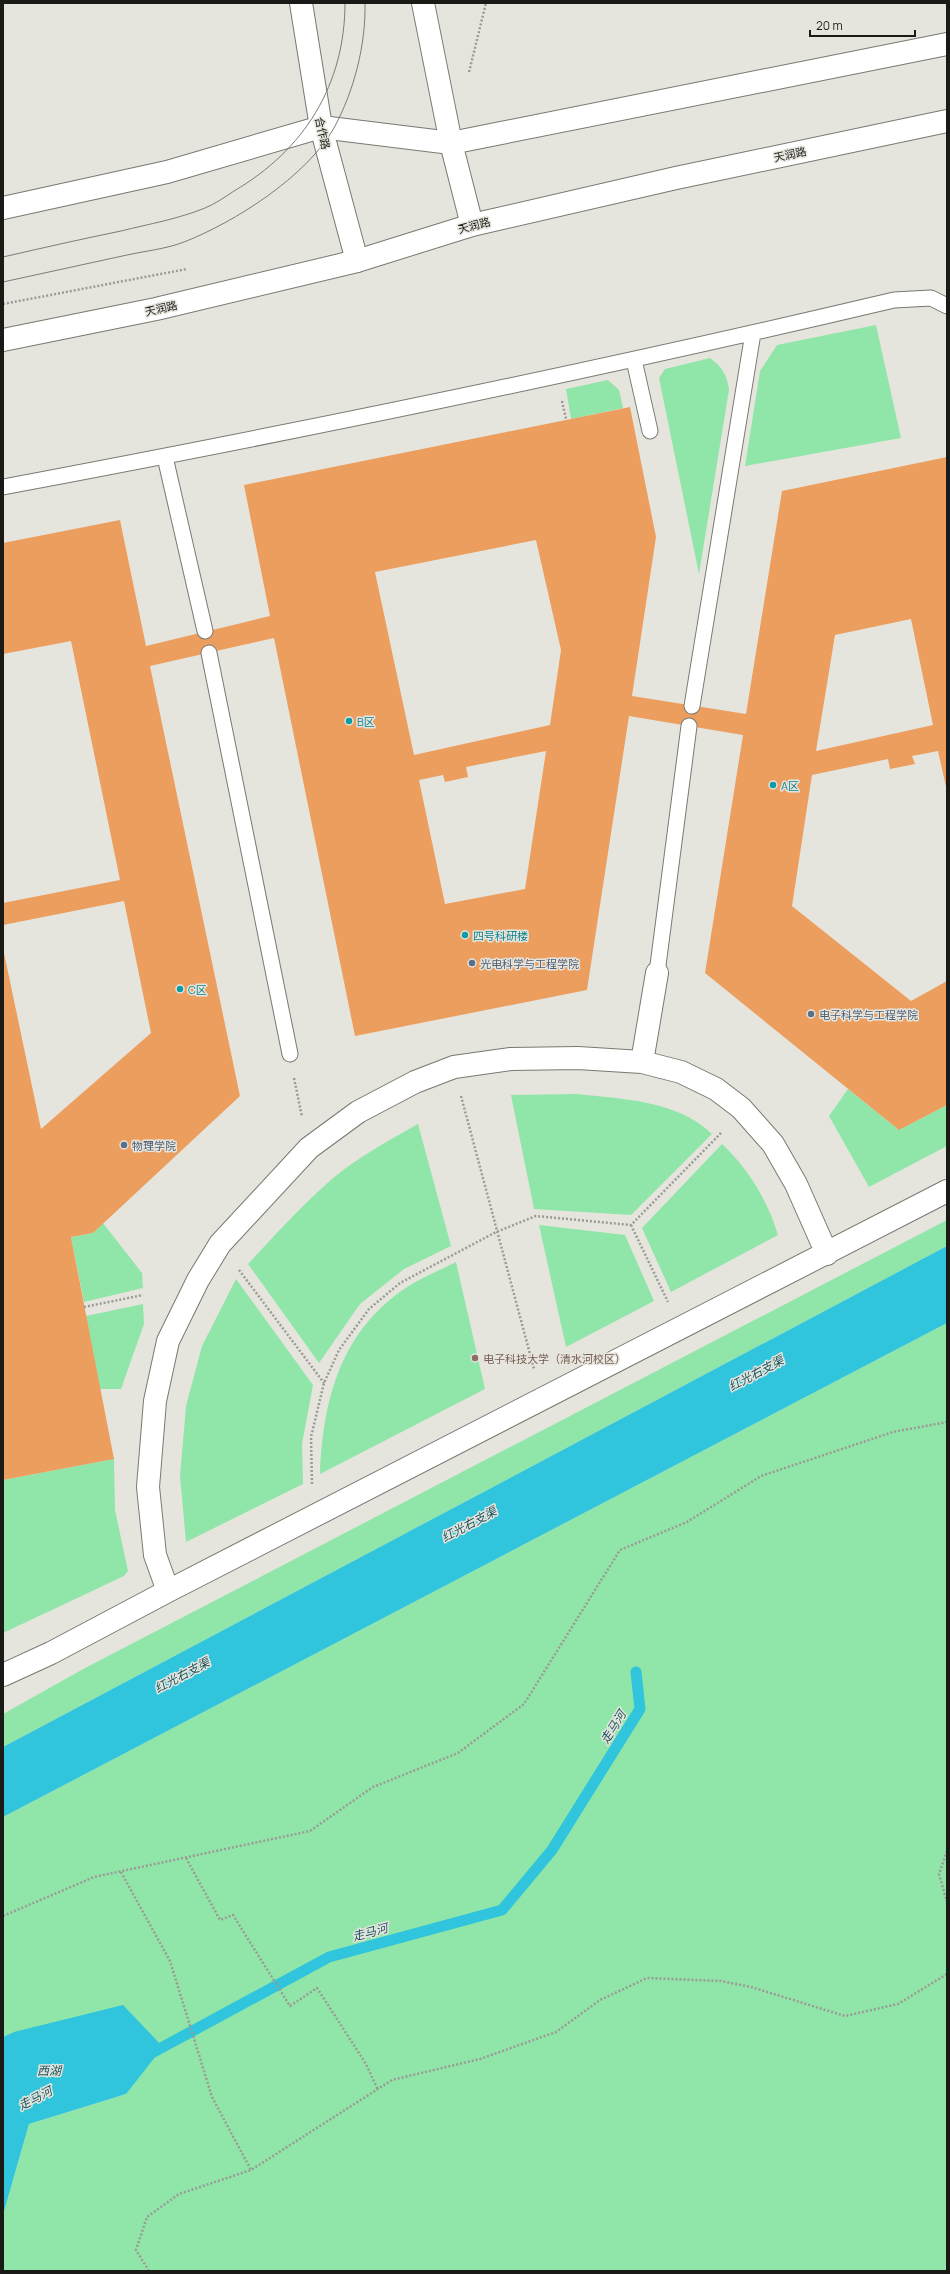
<svg xmlns="http://www.w3.org/2000/svg" width="950" height="2274" font-family="Manrope,'Noto Sans SC',sans-serif">
<style>
.green{fill:#90e6a8}
.water{fill:#30c4dd}
.lines{fill:none;stroke-linecap:round;stroke-linejoin:round}
.stream{stroke:#30c4dd;stroke-width:11}
.building{fill:#ec9e5f;fill-rule:evenodd}
.lane-casing{stroke:#797871;stroke-width:17}
.street-casing{stroke:#797871;stroke-width:24}
.secondary-casing{stroke:#797871;stroke-width:24}
.primary-casing{stroke:#797871;stroke-width:24}
.path{stroke:#9b9a94;stroke-width:2.5;stroke-dasharray:2 2;stroke-linecap:butt}
.lane{stroke:#fff;stroke-width:15}
.street{stroke:#fff;stroke-width:22}
.secondary{stroke:#fff;stroke-width:22}
.primary{stroke:#fff;stroke-width:22}
.tram{stroke:#7c7b76;stroke-width:1}
.culture-dot{fill:#0f9aa8;stroke:#e6e5dd;stroke-width:1.5}
.service-dot{fill:#5c6f8a;stroke:#e6e5dd;stroke-width:1.5}
.education-dot{fill:#8d6e63;stroke:#e6e5dd;stroke-width:1.5}
.labels{text-anchor:middle;dominant-baseline:central;stroke-width:3;stroke-linejoin:round;paint-order:stroke}
.street-label{font-size:11px;fill:#1a1a17;stroke:#e6e5dd}
.culture-label{font-size:11px;fill:#0d838f;stroke:#e6e5dd;text-anchor:start}
.service-label{font-size:11px;fill:#4e5e75;stroke:#e6e5dd;text-anchor:start}
.education-label{font-size:11px;fill:#785e54;stroke:#e6e5dd;text-anchor:start}
.water-label{font-size:12px;font-style:italic;fill:#19535e;stroke:#e6e5dd}
</style>
<rect width="100%" height="100%" fill="#e6e5dd"/>
<path class="green" d="M876,325L901,438L745,466L760,371L777,345Z
M710,358C722,367 727,374 729,390L699,574L659,378L665,369Z
M608,380L619,390L623,408L571,419L566,389Z
M848,1089L899,1130L947,1105V1146L869,1187L829,1116Z
M577,1094C622,1099 677,1100 712,1134L631,1215L534,1209L511,1095Z
M418,1124L451,1246L404,1269L360,1304L319,1363L248,1264C275,1235 302,1205 332,1179C358,1157 388,1141 418,1124Z
M722,1144C748,1168 768,1201 778,1235L671,1292L642,1228Z
M947,1220V1246L3,1747V1714L85,1668Z
M103,1223L142,1273L143,1288L84,1302L71,1237L93,1233Z
M539,1225L625,1235L654,1301L566,1347Z
M456,1262L485,1389L320,1474C323,1397 342,1327 412,1284C426,1276 442,1269 456,1262Z
M236,1279L313,1385L302,1444L303,1484L186,1542L180,1476L186,1406L202,1346Z
M143,1304L144,1324L121,1389H100L86,1316Z
M947,1323V2271H3V2215L29,2124L126,2094L14,2032L3,2037V1817Z
M114,1459L115,1510L128,1571L124,1576L3,1633V1480Z"/>
<path class="water" d="M947,1246V1323L3,1817V1747Z
M123,2005L163,2047L126,2094L29,2124L3,2215V2037L14,2032Z"/>
<g class="lines">
<path class="stream" d="M150,2054L329,1957L502,1910L552,1850L640,1709L636,1672"/>
</g>
<path class="building" d="M630,407L656,537L632,696L746,714L782,491L947,457V791L938,751L912,756L915,764L890,769L888,759L812,775L792,906L911,1001L947,981V1105L899,1130L705,973L743,735L629,716L587,990L355,1036L274,638L150,666L240,1096L93,1233L71,1237L114,1459L3,1480V948L41,1129L151,1033L124,901L3,925V903L120,880L71,641L3,654V543L120,520L146,646L270,616L244,485ZM536,540L561,650L550,725L414,755L375,572ZM911,619L933,725L816,751L835,635ZM546,751L525,889L445,904L419,780L443,775L445,782L468,777L466,767Z"/>
<g class="lines">
<defs>
<path id="lane" d="M634,360L650,431
M165,457L205,631
M3,487C301,431 598,370 894,300L931,298L947,306
M209,653L290,1054
M692,706L753,333
M657,973L689,726"/>
<path id="street" d="M642,1062L657,973
M168,1591L155,1555L148,1487L155,1401L168,1341L198,1280L220,1244L309,1148L358,1112L415,1082L454,1067L511,1059L578,1058L642,1062L681,1072L716,1089L741,1108L773,1144L796,1184L827,1254
M3,1675L51,1653L168,1591L947,1191"/>
<path id="secondary" d="M301,3L321,127L357,261
M423,3L451,143L472,225"/>
<path id="primary" d="M3,208L167,172L321,127L451,143L947,44
M3,340L156,309L357,261L472,225L676,178L947,121"/>
</defs>
<use href="#lane" class="lane-casing"/>
<use href="#street" class="street-casing"/>
<use href="#secondary" class="secondary-casing"/>
<use href="#primary" class="primary-casing"/>
<path class="path" d="M469,72L486,3
M3,304L187,269
M562,401L566,419
M294,1078L302,1117
M461,1096L534,1369
M631,1225L668,1302
M239,1270L324,1383
M84,1307L143,1295
M312,1484L311,1437L324,1383L339,1350L369,1309L400,1283L496,1232L536,1216L631,1225L722,1132
M947,1851L939,1874L947,1902
M186,1858L220,1920L233,1915L290,2006L317,1988L366,2064L378,2090
M121,1872L170,1961L212,2097L251,2170
M3,1916L94,1877L310,1831L373,1787L458,1753L524,1704L620,1550L687,1522L761,1476L893,1432L947,1422
M149,2271L136,2250L147,2217L179,2194L251,2170L392,2080L480,2059L556,2032L600,2000L647,1978L721,1981L751,1987L845,2016L898,2004L947,1974"/>
<use href="#lane" class="lane"/>
<use href="#street" class="street"/>
<use href="#secondary" class="secondary"/>
<use href="#primary" class="primary"/>
<path class="tram" d="M3,257C42,248 82,239 121,231C149,224 178,219 205,208C215,204 225,197 234,191C304,150 345,85 345,3
M3,282C44,273 86,264 127,255C145,251 166,249 184,242C235,222 306,177 334,128C354,91 366,45 365,3"/>
</g>
<g class="culture-dot">
<circle cx="349" cy="721" r="4"/>
<circle cx="773" cy="785" r="4"/>
<circle cx="465" cy="935" r="4"/>
<circle cx="180" cy="989" r="4"/>
</g>
<g class="service-dot">
<circle cx="472" cy="963" r="4"/>
<circle cx="811" cy="1014" r="4"/>
<circle cx="124" cy="1145" r="4"/>
</g>
<circle class="education-dot" cx="475" cy="1358" r="4"/>
<g class="labels">
<g class="street-label">
<text transform="translate(323 133) rotate(77)">合作路</text>
<text transform="translate(790 154) rotate(-12)">天润路</text>
<text transform="translate(474 225) rotate(-15)">天润路</text>
<text transform="translate(161 308) rotate(-13)">天润路</text>
</g>
<g class="culture-label">
<text x="357" y="721">B区</text>
<text x="781" y="785">A区</text>
<text x="473" y="935">四号科研楼</text>
<text x="188" y="989">C区</text>
</g>
<g class="service-label">
<text x="480" y="963">光电科学与工程学院</text>
<text x="819" y="1014">电子科学与工程学院</text>
<text x="132" y="1145">物理学院</text>
</g>
<g class="education-label">
<text x="483" y="1358">电子科技大学（清水河校区）</text>
</g>
<g class="water-label">
<text transform="translate(756 1373) rotate(-28)">红光右支渠</text>
<text transform="translate(469 1524) rotate(-28)">红光右支渠</text>
<text transform="translate(182 1675) rotate(-28)">红光右支渠</text>
<text transform="translate(613 1727) rotate(-58)">走马河</text>
<text transform="translate(370 1932) rotate(-15)">走马河</text>
<text x="49" y="2070">西湖</text>
<text transform="translate(35 2098) rotate(-27)">走马河</text>
</g>
</g>
<rect width="950" height="2274" fill="none" stroke="#1a1a17" stroke-width="8"/>
<path d="M810 30v6h105v-6" fill="none" stroke="#1a1a17" stroke-width="2"/>
<text x="816" y="30" font-size="12" fill="#1a1a17" stroke="#e6e5dd" stroke-width="3" paint-order="stroke">20 m</text>
</svg>
